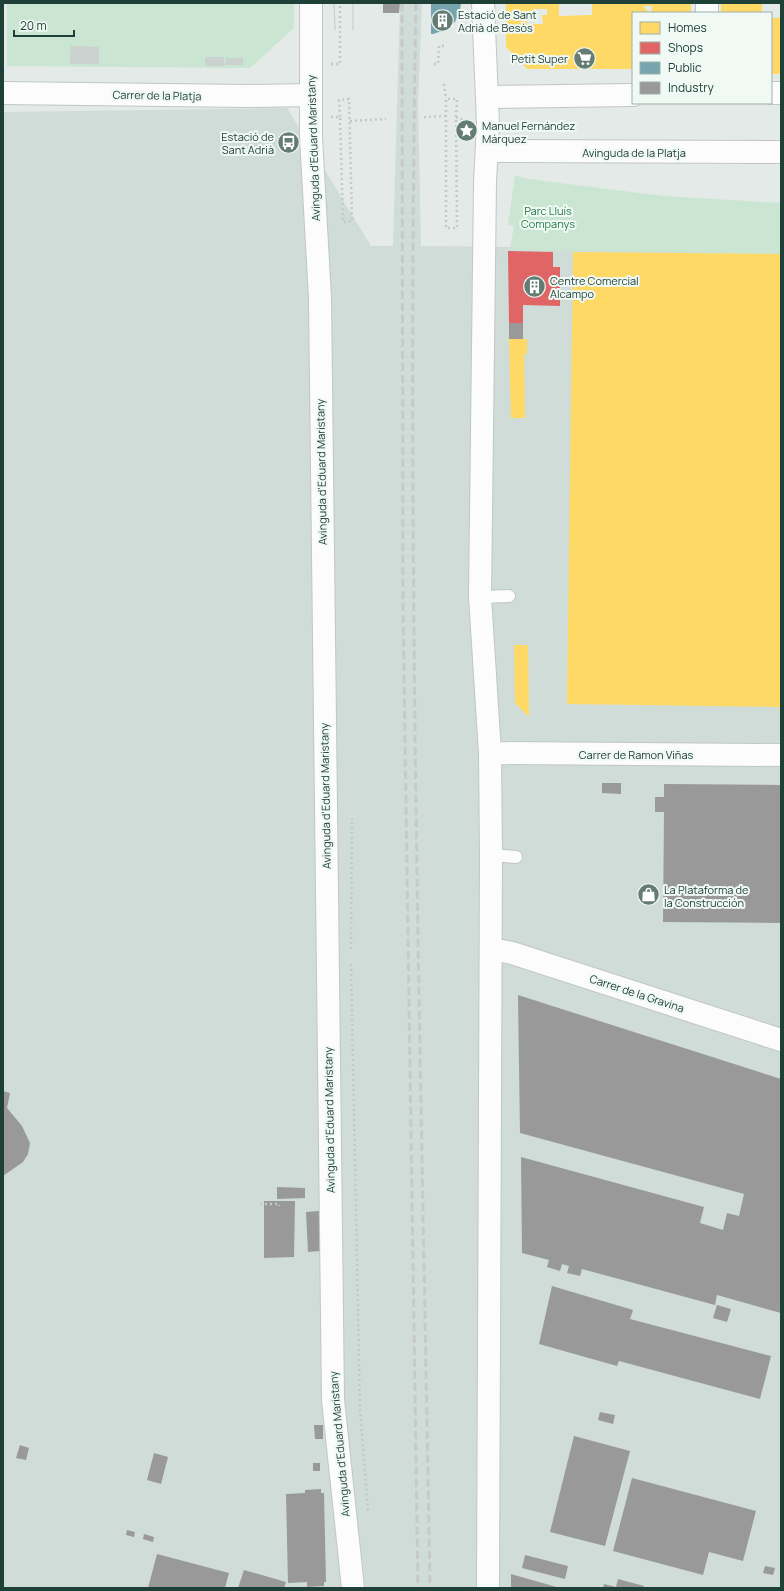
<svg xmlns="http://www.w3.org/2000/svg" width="784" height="1591" font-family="Manrope,sans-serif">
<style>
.built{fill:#d0dcd7}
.green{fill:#cae5d2}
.homes{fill:#ffd966;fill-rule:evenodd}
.shops{fill:#e06666}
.public{fill:#76a5af}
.industry{fill:#999}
.building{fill:#cad1ce}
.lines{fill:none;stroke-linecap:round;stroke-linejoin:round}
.lane-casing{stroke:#c0c7c4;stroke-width:14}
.street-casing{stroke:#c0c7c4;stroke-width:24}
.secondary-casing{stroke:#bec8c4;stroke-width:24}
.path{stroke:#c0cac6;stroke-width:2.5;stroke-dasharray:2 3;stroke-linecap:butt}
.lane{stroke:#fbfcfb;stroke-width:12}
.street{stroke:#fbfcfb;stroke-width:22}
.secondary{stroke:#fbfcfb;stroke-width:22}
.tram{stroke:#c6cbc9;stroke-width:1}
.rail{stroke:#c6cbc9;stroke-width:3;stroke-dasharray:8 4;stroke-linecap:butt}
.labels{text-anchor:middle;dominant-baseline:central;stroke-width:4;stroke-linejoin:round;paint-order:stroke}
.poi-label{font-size:11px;fill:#1f4036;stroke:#f1f9f5;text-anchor:start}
.street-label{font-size:11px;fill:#1f4036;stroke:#f1f9f5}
.park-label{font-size:11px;fill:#247b43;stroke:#f1f9f5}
</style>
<rect width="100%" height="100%" fill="#e3eae7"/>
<path class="built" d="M400,3H422L418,103L421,246L781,250V1588H3V112L287,108L371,246H393Z"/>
<path class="green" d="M7,3H294V28L250,68L7,66Z
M515,175L528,179L663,196L781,203V254L510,250L514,226L508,225Z"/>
<path class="homes" d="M506,3H559V16L592,15V3H691V13H651L652,6H643L649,13H633V69H527L506,47ZM534,9H547V15H542L543,24H527V15H534Z
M721,3H762V13H721Z
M771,18H781V74H771Z
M573,252L781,254V707L567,704Z
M509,339H527V354H524L525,418H511Z
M514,645H528L529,717L515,703Z"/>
<path class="shops" d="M508,251L553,252V267H560V306L523,305V323H509Z"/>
<path class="public" d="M431,3H461L460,11L455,22L445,30L433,34H431Z"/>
<path class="industry" d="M383,3H400L399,13H383Z
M509,323H523V339H509Z
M602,783H621V794L602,793Z
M664,784L781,785V923L663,922L664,812H655V797H664Z
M518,995L781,1079V1313L717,1295L715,1305L582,1269L580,1276L567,1273L569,1266L562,1264L560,1271L547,1267L549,1260L522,1253L521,1157L704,1207L700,1223L723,1230L727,1213L739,1216L744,1194L520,1133Z
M3,1091L10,1093L7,1108L22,1126L30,1143L28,1154L23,1162L3,1176Z
M277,1187L305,1188V1198L277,1199Z
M264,1201H295L294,1257L264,1258Z
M319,1211L320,1251L308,1252L306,1212Z
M552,1286L633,1310L630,1319L771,1356L760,1399L619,1361L617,1366L539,1344Z
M717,1305L731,1309L727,1322L713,1318Z
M600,1412L615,1415L613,1424L598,1420Z
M314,1425H323V1439H315Z
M574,1436L630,1451L605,1546L550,1532Z
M20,1445L29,1448L26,1460L16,1458Z
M154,1453L168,1457L161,1484L147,1480Z
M313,1463H320V1471H313Z
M632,1478L756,1511L743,1561L709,1552L703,1575L613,1551Z
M321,1489V1493H324L326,1582H324V1586L307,1587V1582L288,1583L286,1494L305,1493V1490Z
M127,1530L135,1532L134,1537L126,1535Z
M144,1534L154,1537L153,1542L143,1539Z
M157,1554L229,1573L225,1588H148Z
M525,1555L568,1566L565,1579L522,1568Z
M765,1566L775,1568L773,1575L763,1573Z
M244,1570L286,1582L284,1588H238Z
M511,1574L560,1588H511Z
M618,1579L644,1586L643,1588H603L604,1584L616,1587Z"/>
<path class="building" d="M71,46L99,47V64H70Z
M205,57H224V66H205Z
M226,58H243V65H225Z"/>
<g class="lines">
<defs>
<path id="lane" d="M480,597L509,596
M491,855L516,857"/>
<path id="street" d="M311,3V137L320,298L333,1400L353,1588
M483,3L488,124L485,182L480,597L490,753L491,855L488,1588
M707,13V3
M3,93L247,96L311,95
M490,753L781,755
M492,949L512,953L781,1040"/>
<path id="secondary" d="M771,93H781
M487,97L633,95
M488,151L781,152"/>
</defs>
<use href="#lane" class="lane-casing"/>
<use href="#street" class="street-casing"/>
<use href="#secondary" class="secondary-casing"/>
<path class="path" d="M331,64H340V3
M434,64H438L439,46H444
M444,84L446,99
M331,117H340L343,222L352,221L349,99L339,100L340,117
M424,117L445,116
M456,117L457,99H446V228H457L456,117L468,122
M350,121L386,119
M351,949L352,818
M351,964L360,1409L368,1511
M260,1204H279V1206"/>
<use href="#lane" class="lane"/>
<use href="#street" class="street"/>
<use href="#secondary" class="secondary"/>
<path class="tram" d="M334,3L335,30
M353,3V30"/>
<path class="rail" d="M402,3L403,610L418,1588
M416,3C406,531 421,1060 430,1588"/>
</g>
<defs>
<symbol id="building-disc" viewBox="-11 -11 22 22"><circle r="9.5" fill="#647c74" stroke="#f1f9f5"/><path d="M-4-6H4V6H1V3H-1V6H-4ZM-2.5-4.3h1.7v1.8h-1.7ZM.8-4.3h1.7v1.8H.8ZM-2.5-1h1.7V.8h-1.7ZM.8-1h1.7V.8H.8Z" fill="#fff"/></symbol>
<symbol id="supermarket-disc" viewBox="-11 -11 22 22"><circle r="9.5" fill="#647c74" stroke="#f1f9f5"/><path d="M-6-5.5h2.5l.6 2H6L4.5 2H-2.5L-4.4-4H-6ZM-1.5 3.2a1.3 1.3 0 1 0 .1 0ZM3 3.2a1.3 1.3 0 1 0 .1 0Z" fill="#fff"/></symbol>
<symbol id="sight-disc" viewBox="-11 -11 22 22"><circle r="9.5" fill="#647c74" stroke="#f1f9f5"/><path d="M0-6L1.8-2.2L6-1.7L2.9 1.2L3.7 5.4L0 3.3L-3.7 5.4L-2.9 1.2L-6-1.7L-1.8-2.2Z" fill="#fff"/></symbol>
<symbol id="bus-disc" viewBox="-11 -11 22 22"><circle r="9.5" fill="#647c74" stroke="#f1f9f5"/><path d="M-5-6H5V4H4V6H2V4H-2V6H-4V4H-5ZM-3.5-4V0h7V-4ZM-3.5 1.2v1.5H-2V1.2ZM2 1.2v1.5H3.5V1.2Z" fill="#fff"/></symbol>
<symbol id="shop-disc" viewBox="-11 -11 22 22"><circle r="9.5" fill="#647c74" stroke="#f1f9f5"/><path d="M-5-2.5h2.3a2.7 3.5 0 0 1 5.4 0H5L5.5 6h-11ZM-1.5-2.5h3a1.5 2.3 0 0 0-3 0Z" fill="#fff"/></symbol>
</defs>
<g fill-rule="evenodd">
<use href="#building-disc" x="430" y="8" width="25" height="25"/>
<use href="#supermarket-disc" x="572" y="46" width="25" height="25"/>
<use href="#sight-disc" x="454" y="118" width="25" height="25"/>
<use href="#bus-disc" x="276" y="130" width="25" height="25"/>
<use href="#building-disc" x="522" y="274" width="25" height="25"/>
<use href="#shop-disc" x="636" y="882" width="25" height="25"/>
</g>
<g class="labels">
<g class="poi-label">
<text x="458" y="14">Estació de Sant<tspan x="458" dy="13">Adrià de Besòs</tspan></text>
<text x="568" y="58" text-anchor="end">Petit Super</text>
<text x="482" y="125">Manuel Fernández<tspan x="482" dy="13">Márquez</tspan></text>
<text x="274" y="136" text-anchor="end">Estació de<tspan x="274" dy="13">Sant Adrià</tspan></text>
<text x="550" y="280">Centre Comercial<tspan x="550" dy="13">Alcampo</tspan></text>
<text x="664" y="889">La Plataforma de<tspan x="664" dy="13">la Construcción</tspan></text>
</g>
<g class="street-label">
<text transform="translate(157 95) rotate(1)">Carrer de la Platja</text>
<text transform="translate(313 148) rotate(-92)">Avinguda d'Eduard Maristany</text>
<text x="634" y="152">Avinguda de la Platja</text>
<text transform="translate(321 472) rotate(-91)">Avinguda d'Eduard Maristany</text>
<text x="636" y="754">Carrer de Ramon Viñas</text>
<text transform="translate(325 796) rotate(-91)">Avinguda d'Eduard Maristany</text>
<text transform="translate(637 993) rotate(18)">Carrer de la Gravina</text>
<text transform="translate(329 1120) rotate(-91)">Avinguda d'Eduard Maristany</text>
<text transform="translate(339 1444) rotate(-95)">Avinguda d'Eduard Maristany</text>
</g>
<g class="park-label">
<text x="548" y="210">Parc Lluís<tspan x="548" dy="13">Companys</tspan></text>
</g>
</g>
<rect width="784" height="1591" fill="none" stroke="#1f4036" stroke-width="8"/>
<rect x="632" y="12" width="140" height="92" fill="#f1f9f5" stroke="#9dafa9"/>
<rect x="640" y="22" width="20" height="12" fill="#ffd966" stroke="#9dafa9"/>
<text x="668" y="32" font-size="12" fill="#1f4036">Homes</text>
<rect x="640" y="42" width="20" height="12" fill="#e06666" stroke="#9dafa9"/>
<text x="668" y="52" font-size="12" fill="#1f4036">Shops</text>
<rect x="640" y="62" width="20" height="12" fill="#76a5af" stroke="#9dafa9"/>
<text x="668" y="72" font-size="12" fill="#1f4036">Public</text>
<rect x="640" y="82" width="20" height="12" fill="#999999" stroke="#9dafa9"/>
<text x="668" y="92" font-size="12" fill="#1f4036">Industry</text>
<path d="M14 30v6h60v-6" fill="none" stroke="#1f4036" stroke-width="2"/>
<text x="20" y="30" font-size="12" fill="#1f4036" stroke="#f1f9f5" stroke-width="3" paint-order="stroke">20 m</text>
</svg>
